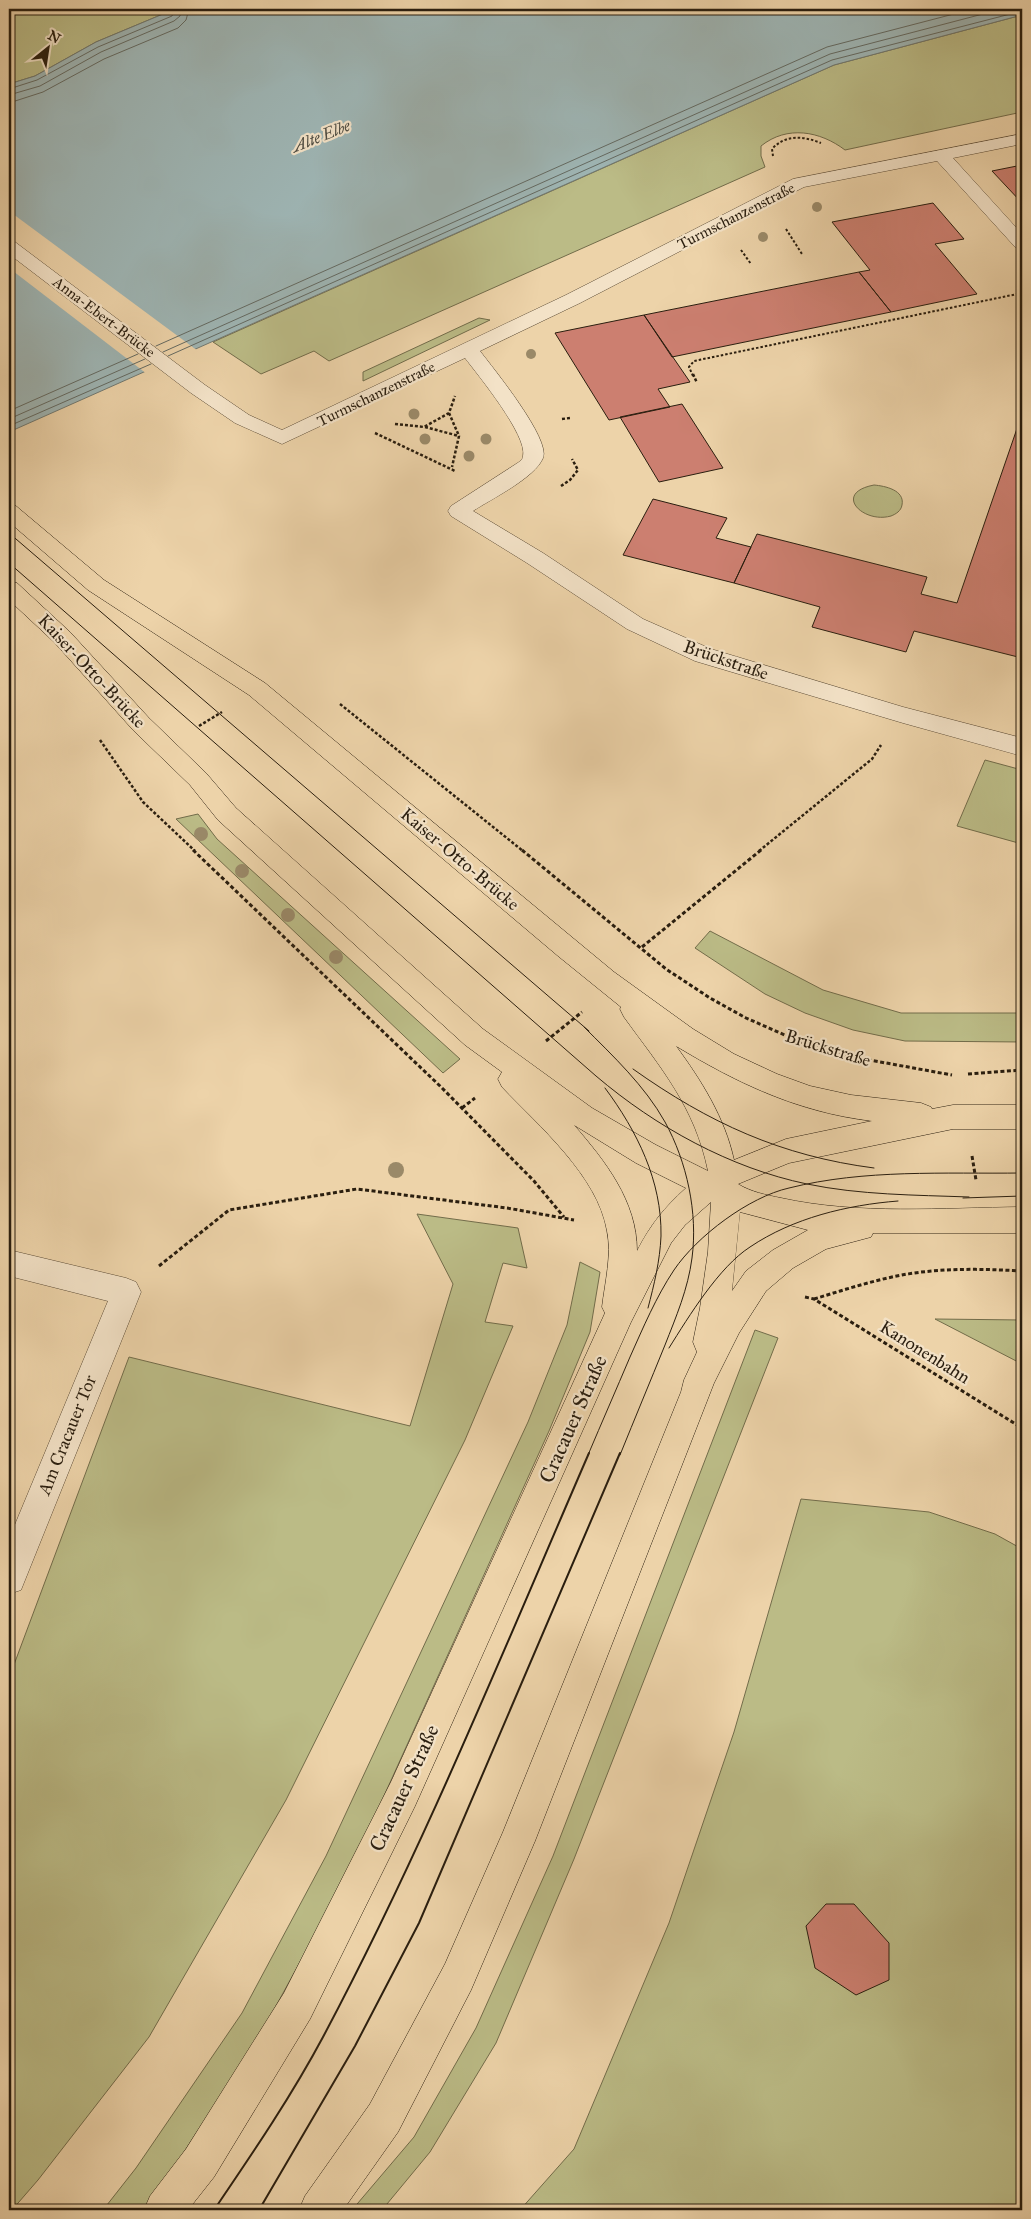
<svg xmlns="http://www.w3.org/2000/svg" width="1031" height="2219" font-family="'IM FELL Great Primer',serif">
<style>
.green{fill:#bbbb86;stroke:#726c4a}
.water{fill:#9eb5b4;stroke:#707972}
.pier{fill:#edd3a9}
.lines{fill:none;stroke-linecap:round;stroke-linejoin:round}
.shore{stroke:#646a62;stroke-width:1}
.building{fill:#cc7f70;stroke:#2a1e0f}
.minor-casing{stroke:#5b4b36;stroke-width:1}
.major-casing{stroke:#2a1e0f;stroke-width:1}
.path-far2{stroke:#2a1e0f;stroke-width:2;stroke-dasharray:2.5 2;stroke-linecap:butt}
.path-far1{stroke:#2a1e0f;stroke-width:2.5;stroke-dasharray:3 2;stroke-linecap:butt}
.path{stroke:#2a1e0f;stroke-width:3;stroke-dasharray:4 2.5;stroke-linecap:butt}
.minor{fill:#f3e2c7;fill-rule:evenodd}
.major{fill:#edd3a9;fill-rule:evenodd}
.tram-far1{stroke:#2a1e0f;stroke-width:1}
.tram{stroke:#2a1e0f;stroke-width:2}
.tree{fill:#9a8968}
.labels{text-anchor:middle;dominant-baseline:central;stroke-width:4.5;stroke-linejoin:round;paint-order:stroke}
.far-street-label{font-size:15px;fill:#2a1e0f;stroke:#f3e2c7}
.far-water-label{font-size:16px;font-style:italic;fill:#4d4b41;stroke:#f3e2c7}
.street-label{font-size:18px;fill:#2a1e0f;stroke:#f3e2c7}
.near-street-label{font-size:21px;fill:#2a1e0f;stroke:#f3e2c7}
</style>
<rect width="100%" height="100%" fill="#edd3a9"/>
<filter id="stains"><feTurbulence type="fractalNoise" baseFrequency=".004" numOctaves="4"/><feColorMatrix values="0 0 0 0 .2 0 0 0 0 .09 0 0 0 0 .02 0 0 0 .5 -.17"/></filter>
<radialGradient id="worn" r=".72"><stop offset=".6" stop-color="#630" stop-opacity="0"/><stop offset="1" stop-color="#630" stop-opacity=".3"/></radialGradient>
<path class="green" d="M9,9H175L96,42L35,76L9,84Z
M1022,15V112L845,150C820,131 787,125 761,146V156L765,167L329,361L314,351L261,374L213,342L834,65Z
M479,318L490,320L363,381V372Z
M874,485C885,486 905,490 902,505C901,511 896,514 891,516C863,524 832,493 874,485Z
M985,760L1022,770V844L957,826Z
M198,814L217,839L460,1059L443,1073L176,819Z
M710,931L823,990L901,1013H1022V1042L905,1041L853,1030L805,1013L765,994L695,948Z
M417,1214L518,1228L527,1268L503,1263L485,1322L513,1326L465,1440L286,1800L149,2037L38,2180L12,2210H9V1678L129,1357L410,1426L453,1284Z
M580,1262L600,1272L590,1332L549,1431L350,1871L260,2035L158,2192L144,2210H103L136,2168L242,2013L326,1856L528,1422L567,1325Z
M935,1319L1022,1320V1364Z
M755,1330L778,1338L574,1859L496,2043L430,2152L382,2210H352L414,2137L476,2028L553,1856Z
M801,1499L929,1512L995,1534L1022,1549V2210H520L574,2149L669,1923L734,1732Z"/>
<path class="water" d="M175,9H1022V15L834,65L9,432V84L35,76L96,42Z"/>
<path class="pier" d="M9,211L198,351L147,374L9,268Z"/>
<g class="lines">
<path class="shore" d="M9,89L37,80L98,47L172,16L175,9
M9,95L40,86L101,52L174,21L180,16L181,9
M9,103L43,92L104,59L178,28L186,20L189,9
M156,346L827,47L973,9
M163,352L830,54L1002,9
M168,356L832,60L1022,11
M9,411L138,354
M9,419L145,359
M9,426L151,364"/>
</g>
<path class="building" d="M1022,165V203L992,171Z
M933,203L964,239L935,244L977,294L891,312L859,272L870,270L832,222Z
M859,272L891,312L672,357L644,315Z
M644,315L690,382L658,389L670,407L609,420L555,333Z
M682,404L723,468L659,482L620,417Z
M1022,414V658L914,631L906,652L812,627L820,607L734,583L757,534L927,577L921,594L957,603Z
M653,499L727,518L716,538L751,547L734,583L623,555Z
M826,1904H854L889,1943V1980L856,1995L815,1968L806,1926Z"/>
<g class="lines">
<defs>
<path id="minor" d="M1022,134V144L953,158L1022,234V249L1016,248L937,161L804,187L580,303L480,351C493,368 551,439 543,458C535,478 491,499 473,511L543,553L643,619L711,649L903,707L1022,738V756L903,723L695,661L627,629L527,563L451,516L448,511L451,506L516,464C519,462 523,460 523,456C528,436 478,375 465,358L282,444L235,423L191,393L9,254V241L15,242L205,385L249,415L282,430L566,295L793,179Z
M9,1250L126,1278L136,1282L141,1292L21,1590L9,1594V1539L108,1301L9,1276Z"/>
<path id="major" d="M9,504L16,506L104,580L265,683L614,972L693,1029L734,1054L777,1074L810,1086L851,1095L921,1103L931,1107L932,1109L953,1105H1022V1129H953L789,1163L738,1184C751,1192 766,1195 781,1198C857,1215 944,1208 1022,1207V1233H873L871,1237L826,1249L793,1268L766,1291L739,1333L714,1383L535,1841L471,1990L398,2132L343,2210H299L305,2196L370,2104L445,1964L503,1832L681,1392L684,1380L697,1352L693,1342L700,1308L708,1252L711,1202L685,1225L671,1243L631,1322L415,1806L310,2019L214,2177L188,2210H144L150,2196L186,2149L284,1993L391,1782L605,1313L602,1307C605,1282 612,1255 607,1231C598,1176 539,1126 502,1087L498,1079L502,1072L465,1045L218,820L190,785L133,730L54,642L9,600V581L17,583L70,632L149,718L206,773L236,808L483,1029L592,1108L656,1145L708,1171C695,1107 661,1068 624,1017L620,1009L621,1007L558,956L249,695L88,590L9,522ZM676,1046C739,1084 798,1112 872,1121L786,1139L734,1160C725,1118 701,1080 676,1046ZM574,1125L636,1163L686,1188C664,1208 651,1224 637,1251C637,1201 605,1161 574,1125ZM740,1212L808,1230L773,1250L746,1271L732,1291Z"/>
</defs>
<use href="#minor" class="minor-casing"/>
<use href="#major" class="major-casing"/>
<path class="path-far2" d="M773,156L772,149C786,134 803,136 821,143
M786,229L802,254
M741,250L751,264
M693,376L689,367L694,361L1022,293"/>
<path class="path-far1" d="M693,374L697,383
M449,413L459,436L452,467
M562,419L570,418
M395,424L424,427L449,413L455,396
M425,427L459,436
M375,433L455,471
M561,486L570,480L578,470L572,459
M340,704L523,851
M199,726L222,712
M100,740L143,802L195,851
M759,851L872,759L881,745"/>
<path class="path" d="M193,850L440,1086L534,1181L564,1217
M522,850L666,969L710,998L746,1018L803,1043L842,1055L952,1075
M642,947L761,850
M546,1041L582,1012
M968,1074L1022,1070
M462,1108L475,1098
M972,1156L976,1180
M159,1266L229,1210L357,1189L507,1208L574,1220
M805,1297L814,1299L1022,1428
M814,1299C847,1289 880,1278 914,1273C950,1268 986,1269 1022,1271"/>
<use href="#minor" class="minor"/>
<use href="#major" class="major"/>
<path class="tram-far1" d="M9,533L589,1031
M9,563L596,1076C656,1127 730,1168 807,1184C860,1195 915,1195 969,1197
M584,1027C613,1056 645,1086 665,1122C687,1162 698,1213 692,1258C688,1289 676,1317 665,1345C650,1382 635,1418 620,1455
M633,1069C709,1123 781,1156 874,1168
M605,1088C637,1131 662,1181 661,1236C660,1261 654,1285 648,1308
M963,1198L1022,1196
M669,1348C689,1316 719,1267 750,1247C793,1218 847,1205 898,1201
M588,1455C602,1422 616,1390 630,1357C643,1328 656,1297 674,1270C697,1236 749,1197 789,1188C865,1169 944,1174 1022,1173"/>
<path class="tram" d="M214,2210C252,2154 291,2097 323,2037C423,1849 504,1649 589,1453
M259,2210L355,2046L419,1923L620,1453"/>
</g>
<g class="tree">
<circle cx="817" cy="207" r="5"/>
<circle cx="763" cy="237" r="5"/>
<circle cx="531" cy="354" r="5"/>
<circle cx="414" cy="414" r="5.5"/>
<circle cx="425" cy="439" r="5.5"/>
<circle cx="486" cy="439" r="5.5"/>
<circle cx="469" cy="456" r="5.5"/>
<circle cx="201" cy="834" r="7"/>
<circle cx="242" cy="871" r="7"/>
<circle cx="288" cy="915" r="7"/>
<circle cx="336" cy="957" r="7"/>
<circle cx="396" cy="1170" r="8"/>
</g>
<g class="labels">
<g class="far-street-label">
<text transform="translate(736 216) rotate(-27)">Turmschanzenstraße</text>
<text transform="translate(104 317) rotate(37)">Anna-Ebert-Brücke</text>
<text transform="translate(376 394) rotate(-26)">Turmschanzenstraße</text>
</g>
<g class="far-water-label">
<text transform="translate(321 136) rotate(-22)">Alte Elbe</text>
</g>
<g class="street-label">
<text transform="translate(726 660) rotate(19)">Brückstraße</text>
<text transform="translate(92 671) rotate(47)">Kaiser-Otto-Brücke</text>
<text transform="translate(460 859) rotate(40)">Kaiser-Otto-Brücke</text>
<text transform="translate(828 1048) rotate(17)">Brückstraße</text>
<text transform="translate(925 1352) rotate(32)">Kanonenbahn</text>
<text transform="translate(67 1435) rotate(-68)">Am Cracauer Tor</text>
</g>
<g class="near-street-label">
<text transform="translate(573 1419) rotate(-66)">Cracauer Straße</text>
<text transform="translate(404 1788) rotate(-65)">Cracauer Straße</text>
</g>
</g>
<rect width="1031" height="2219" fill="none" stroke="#edd3a9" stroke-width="30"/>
<rect x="10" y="10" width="1011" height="2199" fill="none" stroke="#2a1e0f" stroke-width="2.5"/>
<rect x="15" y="15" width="1001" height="2189" fill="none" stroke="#2a1e0f"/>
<g transform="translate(48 48) rotate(30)" stroke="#f3e2c7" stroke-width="4" paint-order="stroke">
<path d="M0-4L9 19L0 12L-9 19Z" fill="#2a1e0f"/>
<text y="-8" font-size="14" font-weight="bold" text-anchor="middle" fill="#2a1e0f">N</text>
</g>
<rect width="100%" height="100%" filter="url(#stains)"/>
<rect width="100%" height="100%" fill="url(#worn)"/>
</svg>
